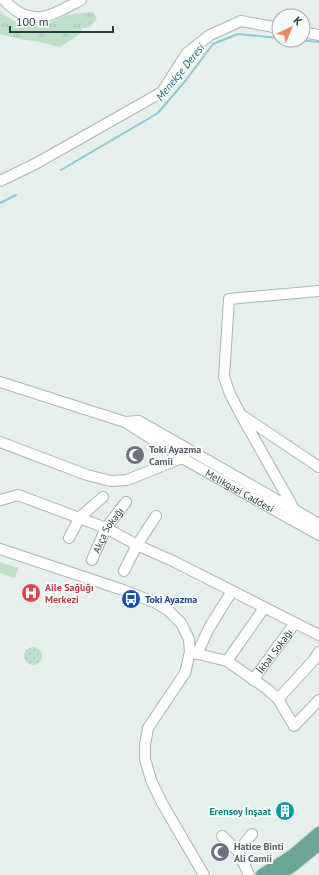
<svg xmlns="http://www.w3.org/2000/svg" width="319" height="875" font-family="'PT Sans',sans-serif">
<style>
.grass{fill:url(#grass-tufts)}
.park{fill:url(#park-dots)}
.pitch{fill:#bfe0c8}
.lines{fill:none;stroke-linecap:round;stroke-linejoin:round}
.stream{stroke:#8ec9d4;stroke-width:2}
.minor-casing{stroke:#a8b8b2;stroke-width:12}
.major-casing{stroke:#c2cac8;stroke-width:14}
.minor{stroke:#fff;stroke-width:10}
.major{stroke:#6aa596;stroke-width:12}
.labels{text-anchor:middle;dominant-baseline:central;stroke-width:4;stroke-linejoin:round;paint-order:stroke}
.worship-label{font-size:10px;font-weight:bold;fill:#5b616d;stroke:#f7fbf9;text-anchor:start}
.street-label{font-size:10px;fill:#24423a;stroke:#f7fbf9}
.health-label{font-size:10px;font-weight:bold;fill:#be3a42;stroke:#f7fbf9;text-anchor:start}
.transit-label{font-size:10px;font-weight:bold;fill:#164399;stroke:#f7fbf9;text-anchor:start}
.culture-label{font-size:10px;font-weight:bold;fill:#0d838f;stroke:#f7fbf9;text-anchor:end}
.water-label{font-size:11px;font-style:italic;fill:#1c6f80;stroke:#f7fbf9}
</style>
<defs>
<pattern id="grass-tufts" width="24" height="20" patternUnits="userSpaceOnUse"><rect width="24" height="20" fill="#bfe0c8"/><path d="M3 7l-1-3M5 7V3M7 7l1-3M15 17l-1-3M17 17v-4M19 17l1-3" fill="none" stroke="#a4c1ad"/></pattern>
<pattern id="park-dots" width="8" height="8" patternUnits="userSpaceOnUse"><rect width="8" height="8" fill="#bfe0c8"/><path d="M2 2h.1M6 6h.1" fill="none" stroke="#a4c1ad" stroke-width="1.8" stroke-linecap="round"/></pattern>
</defs>
<rect width="100%" height="100%" fill="#e6efeb"/>
<path class="grass" d="M0,11C9,19 24,28 37,26C48,24 58,18 69,15C77,13 86,13 94,12L97,19L90,27L82,28L79,35L60,47C40,41 19,40 0,34Z"/>
<path class="park" d="M24 656a9 9 0 1 1 18 0a9 9 0 1 1-18 0Z"/>
<path class="pitch" d="M0,562L18,568L15,578L0,573Z"/>
<g class="lines">
<path class="stream" d="M298,40L319,42
M61,170L158,113L186,80L213,44L238,34L279,38
M0,203L16,195"/>
<defs>
<g id="minor">
<path d="M4,0C31,29 50,16 81,0"/>
<path d="M303,32L319,35"/>
<path d="M0,181L37,163L162,92L187,53L210,35L241,21L279,28"/>
<path id="s1" d="M0,382L125,422L182,458L319,535"/>
<path d="M243,416L319,467"/>
<path d="M125,422L139,421L319,524"/>
<path d="M0,442L87,475L111,481L127,480L182,458L185,454"/>
<path d="M1,500L18,495L106,528L137,545L175,562L319,635"/>
<path d="M290,519L294,509L241,415L230,394L224,377L229,299L319,291"/>
<path d="M69,538L80,517L103,497"/>
<path d="M0,549L123,590L156,603L169,611L181,623L189,639L190,652L185,673L148,728L145,745V759L151,780L162,803L204,875"/>
<path id="s2" d="M92,560L106,528L126,502"/>
<path d="M124,571L137,545L156,516"/>
<path d="M190,652L227,661L267,689L278,699L294,726L319,700"/>
<path d="M197,654L209,628L232,591"/>
<path d="M227,661L264,608"/>
<path id="s3" d="M253,680L295,623"/>
<path d="M278,699L313,661L319,652"/>
<path d="M222,836L238,851L249,875"/>
<path d="M238,851L252,834"/>
</g>
<path id="major" d="M262,875L292,856L319,833
M278,875L292,866L319,844"/>
</defs>
<use href="#minor" class="minor-casing"/>
<use href="#major" class="major-casing"/>
<use href="#minor" class="minor"/>
<use href="#major" class="major"/>
</g>
<defs>
<symbol id="mosque-disc" viewBox="-11 -11 22 22"><circle r="9.5" fill="#6b7280" stroke="#f7fbf9"/><path d="M3.5-4.9A6 6 0 1 0 3.5 4.9A5 5 0 1 1 3.5-4.9Z" fill="#fff"/></symbol>
<symbol id="hospital-disc" viewBox="-11 -11 22 22"><circle r="9.5" fill="#e0444e" stroke="#f7fbf9"/><path d="M-5-5h3v3.5h4V-5h3V5h-3V1.5h-4V5h-3Z" fill="#fff"/></symbol>
<symbol id="bus-disc" viewBox="-11 -11 22 22"><circle r="9.5" fill="#1a4fb4" stroke="#f7fbf9"/><path d="M-5-6H5V4H4V6H2V4H-2V6H-4V4H-5ZM-3.5-4V0h7V-4ZM-3.5 1.2v1.5H-2V1.2ZM2 1.2v1.5H3.5V1.2Z" fill="#fff"/></symbol>
<symbol id="building-disc" viewBox="-11 -11 22 22"><circle r="9.5" fill="#0f9aa8" stroke="#f7fbf9"/><path d="M-4-6H4V6H1V3H-1V6H-4ZM-2.5-4.3h1.7v1.8h-1.7ZM.8-4.3h1.7v1.8H.8ZM-2.5-1h1.7V.8h-1.7ZM.8-1h1.7V.8H.8Z" fill="#fff"/></symbol>
</defs>
<g fill-rule="evenodd">
<use href="#mosque-disc" x="124" y="444" width="22" height="22"/>
<use href="#hospital-disc" x="20" y="582" width="22" height="22"/>
<use href="#bus-disc" x="120" y="588" width="22" height="22"/>
<use href="#building-disc" x="274" y="800" width="22" height="22"/>
<use href="#mosque-disc" x="209" y="841" width="22" height="22"/>
</g>
<g class="labels">
<g class="worship-label">
<text x="149" y="449">Toki Ayazma<tspan x="149" dy="12">Camii</tspan></text>
<text x="234" y="846">Hatice Binti<tspan x="234" dy="12">Ali Camii</tspan></text>
</g>
<g class="street-label">
<text stroke="none"><textPath href="#s1" startOffset="265">Melikgazi Caddesi</textPath></text>
<text stroke="none"><textPath href="#s2" startOffset="34">Akça Sokağı</textPath></text>
<text stroke="none"><textPath href="#s3" startOffset="36">İkbal Sokağı</textPath></text>
</g>
<g class="health-label">
<text x="45" y="587">Aile Sağlığı<tspan x="45" dy="12">Merkezi</tspan></text>
</g>
<g class="transit-label">
<text x="145" y="599">Toki Ayazma</text>
</g>
<g class="culture-label">
<text x="271" y="811">Erensoy İnşaat</text>
</g>
<g class="water-label">
<text transform="translate(180 72) rotate(-51)">Menekşe Deresi</text>
</g>
</g>
<g transform="translate(291 28) rotate(44)"><circle r="19" fill="#f7fbf9" stroke="#a3b1ad"/>
<path d="M0-3L7 15L0 10L-7 15Z" fill="#f4845f"/>
<text y="-6" font-size="11" font-weight="bold" text-anchor="middle" fill="#24423a">K</text>
</g>
<path d="M10 26v6h103v-6" fill="none" stroke="#24423a" stroke-width="2"/>
<text x="16" y="26" font-size="12" fill="#24423a" stroke="#f7fbf9" stroke-width="3" paint-order="stroke">100 m</text>
</svg>
